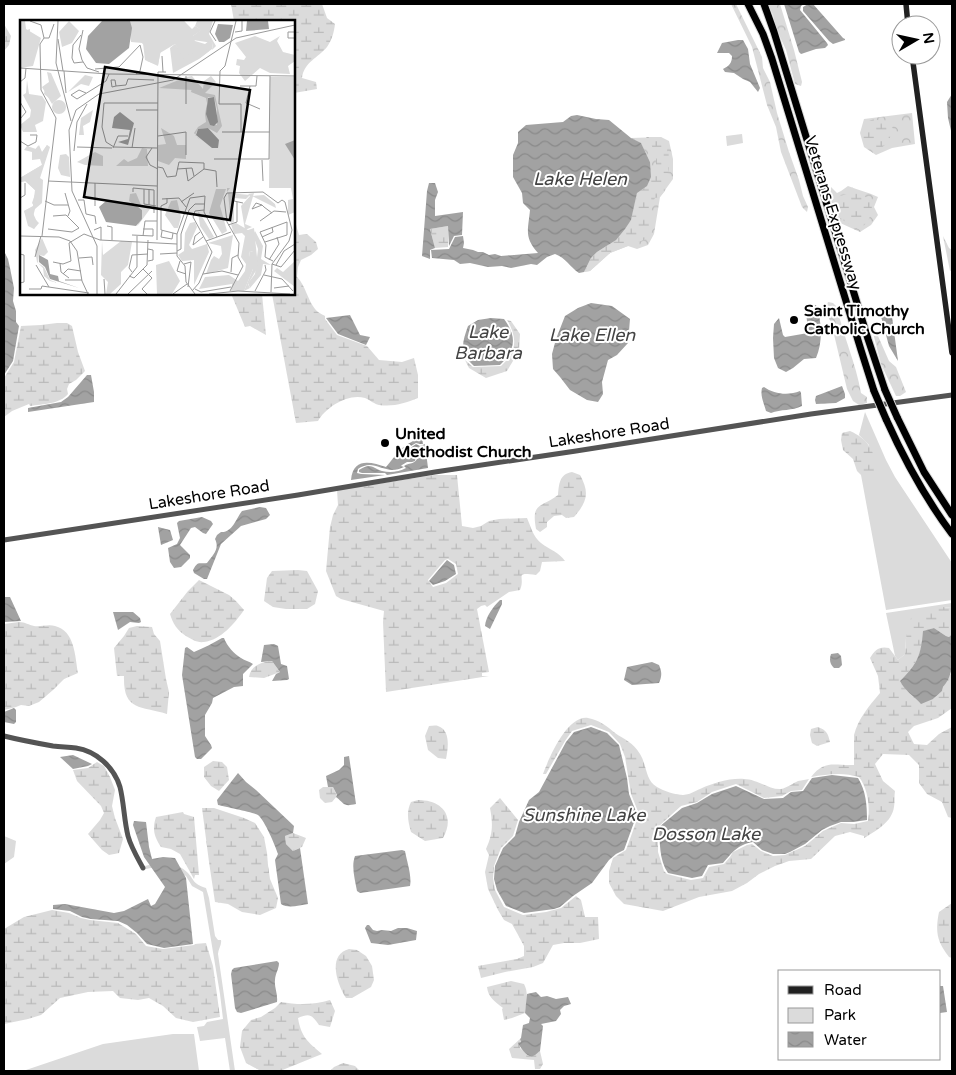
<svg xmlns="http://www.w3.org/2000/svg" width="956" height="1075" font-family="'Varela Round',sans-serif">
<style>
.green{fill:#dbdbdb}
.forest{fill:url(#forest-crowns)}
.wetland{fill:url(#wetland-marsh);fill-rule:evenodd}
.water{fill:url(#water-waves)}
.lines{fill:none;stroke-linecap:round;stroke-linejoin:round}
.motorway-casing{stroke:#dbdbdb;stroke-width:9}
.tertiary{stroke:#545454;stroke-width:5}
.secondary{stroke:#212121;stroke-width:5.5}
.motorway{stroke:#000;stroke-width:7}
.motorway-bridge-casing{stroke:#dbdbdb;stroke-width:9;stroke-linecap:butt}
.motorway-bridge{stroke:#000;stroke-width:7}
.poi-dot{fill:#000;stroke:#fff;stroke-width:2}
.labels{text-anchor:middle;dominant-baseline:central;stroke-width:4;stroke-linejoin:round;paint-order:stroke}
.street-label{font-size:16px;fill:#000;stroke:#fff}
.poi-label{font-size:16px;font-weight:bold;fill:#000;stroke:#fff;text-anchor:start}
.water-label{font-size:18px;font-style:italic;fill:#434343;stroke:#fff}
.inset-road{fill:none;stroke:#999;stroke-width:1}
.view{fill:#000;fill-opacity:0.15;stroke:#000;stroke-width:2.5}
.inset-edge{fill:none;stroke:#000;stroke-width:2.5}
</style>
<defs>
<pattern id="forest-crowns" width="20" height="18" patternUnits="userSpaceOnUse" patternTransform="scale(1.25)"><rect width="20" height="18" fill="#dbdbdb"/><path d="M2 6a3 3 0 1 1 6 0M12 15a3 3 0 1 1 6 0" fill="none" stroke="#bababa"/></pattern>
<pattern id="wetland-marsh" width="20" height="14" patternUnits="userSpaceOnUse" patternTransform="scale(1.25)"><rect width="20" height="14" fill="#dbdbdb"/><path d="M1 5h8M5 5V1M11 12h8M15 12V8" fill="none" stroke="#bababa"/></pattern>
<pattern id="water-waves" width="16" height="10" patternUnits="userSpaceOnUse" patternTransform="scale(1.25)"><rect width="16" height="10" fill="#a2a2a2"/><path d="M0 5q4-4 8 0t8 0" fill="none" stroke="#8a8a8a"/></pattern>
</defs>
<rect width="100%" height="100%" fill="#fff"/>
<path class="green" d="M742,134L743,143L727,146L726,136Z
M865,412L886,460L895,477L952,563V600L886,610L861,475H871L869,445L859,435Z
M952,603V608L943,607L906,638L905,654L898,660L895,656L886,613Z
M4,836L16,841L14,857L4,864Z
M165,861C172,864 183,867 188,873C195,881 193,884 206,888L209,898L215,936L218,940H221C222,945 218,949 218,954L235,1071H230L225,1038L200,1041L197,1027L204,1026L207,1022L223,1019L220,994L203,892L192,886L186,876L166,865L146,869L145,866Z
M173,1034H194L199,1071H23L103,1044Z"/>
<path class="forest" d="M731,4H736L762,57L763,68L770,82L777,113L789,152L799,180L803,196L808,207L807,212L802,207L781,152L776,127L767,105L752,47Z
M768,4H780L794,50L802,82L801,86L795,84L786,50L776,28L773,15Z
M912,113L915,144L892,148L876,155L864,147L860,133L864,119Z
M661,137L669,141L673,159V179L660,197L654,234L648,245L637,249L628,246L610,253L590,271L584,272L631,220L637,193L650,162L641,144L631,138Z
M848,186C858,190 868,192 878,197L874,207L878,215L871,225L860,232L838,222C834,212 829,198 831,187L837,193L841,191Z
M943,236L949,248L952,250V270L950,271Z
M828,302L833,303L837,307C843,336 856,363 861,393L867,397V403L859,405L853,401L847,389L831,322C827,315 825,310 828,302Z
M873,333L878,336L889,361L896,367L906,392L900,396H896L881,364Z"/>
<path class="wetland" d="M231,4H322L327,18L335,24C334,32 332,40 327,47C318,58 304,62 302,78L316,82L317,89L294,93V21H234Z
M4,24L11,36L9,45L4,51Z
M874,119L886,123L893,128C889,142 887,148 872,150C860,141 861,137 864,123Z
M646,137H661L665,143L670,160L665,191L660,197L655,198L650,207L651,218L650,230L646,239L610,253L590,271L584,272L591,258L597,252L616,240L631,220L637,193L647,186L656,167V159L651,143Z
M851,193L859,194L870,199C875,212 869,221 860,230C850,224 833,218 836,204C836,201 838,199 840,196Z
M294,218L299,235L307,234L316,242L318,249L311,255L301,260L298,267L297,277C306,286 307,299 315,309C318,313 322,314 325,316V319L337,335L367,346L379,360L402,362L414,358L418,375V398C405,403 394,407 379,405C374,404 370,400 365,398C348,393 326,407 318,421L296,423L272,294H294Z
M448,226V247L435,248L430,229Z
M230,294H262L266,335L250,326L245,327L232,296Z
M507,320L511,321L520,334L519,351L507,371L486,378L469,368L465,360L473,367L501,366C504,363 507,360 509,357C518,345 514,331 507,320Z
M57,323H67L72,326L78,352L85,371L76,380L69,384L67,389L68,394C60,404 43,404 30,406L29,404L12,411L4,417V378L14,362L21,326L41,325Z
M850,431C868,439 874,450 877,469L871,475H861L857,471L853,459L843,450L841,440L842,433Z
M572,472L580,475C590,493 587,502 574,517L566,518L562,515L554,516L547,522V527L540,532L536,529C531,502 541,508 558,495C559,485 559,474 572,472Z
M434,475H457L462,526L473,528L481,526L489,521L499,519L527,518C531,527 533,537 541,543C550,550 559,552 565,561L542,562L540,571L536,575C513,572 526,576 520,590L509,592L487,607L485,605L481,606L477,609L489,672L482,673V676H489L386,692L383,622L384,611L341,599L336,596L326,571L330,527L333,515L338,505L337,490ZM448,559L456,564L458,574L446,583L433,587L428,580L445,560Z
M298,570L307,571L318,591L315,604L307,609H286L273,607L264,601L267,578L272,571Z
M199,580L229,595L236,601L244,610C235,623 221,640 204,642C197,643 191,639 186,636C177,630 173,624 170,614L188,591Z
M943,607L952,608V634L949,637L946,636L934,628L924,631C921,656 917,664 900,681C904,689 912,692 917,699H933L942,691L943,687L952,672V708L938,718L914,726L908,732L914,744L927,745L939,734L952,727V818L948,817L942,802L927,794L919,783V765L909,755L883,754L875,764L883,781L895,791C894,796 895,802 894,807C892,822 876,831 864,838V836L850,832L835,836L811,859L789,861L775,866L759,874L747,883L732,891L699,897L663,911L624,904L616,896L609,883V871L613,858L626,850L639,814L631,794L625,757L620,744L609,732L591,725L572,731L565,741L546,774H543C549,758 567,715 588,718C599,720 607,726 615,733C625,740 633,742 640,754C647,765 645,780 657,787C664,791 675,795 683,795C689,795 695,791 700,789C714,783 729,778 744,779C757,779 769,790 781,789C787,788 793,783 798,781C802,780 806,780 809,779L802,790L791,791L782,796L764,798L736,784L712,792L697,802L681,806L658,827V852L664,871L667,874L691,880L703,878L709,867L724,864L730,857L733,852L747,845L752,844L761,851L773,856L785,855L805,846L823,831L841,823L854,824L868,821C870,806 868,789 859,777C843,772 828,774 811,777C825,759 835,766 854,765V735C858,719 869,706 880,693L878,676L870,658C875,650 879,646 889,648L898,660L905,654L906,638L912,614Z
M19,622C25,622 29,625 34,626C41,627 48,624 55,626C75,631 75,656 78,673L64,679L53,690L39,702L29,706L21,705L16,707L4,710V624Z
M137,626L152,627L154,634L160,641L166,679L169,692L167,714C140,706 123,711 124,676H117L114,648L124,636L129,628Z
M272,661L280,672L264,678L249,677C251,665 262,662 272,661Z
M429,726C432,726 435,725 438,726C451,730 448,749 446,759L438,758L428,750L425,736Z
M818,727C826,730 828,733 830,742L817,746L812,743L810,735L811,729Z
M213,761L222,762L227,767L229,780L219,791L211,786L204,777V767Z
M97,762L104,766L110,777L115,790L112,806L115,818L123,839L119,853L109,855L102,850L88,834L100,820L104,813L101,806L77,781L73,770L88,768Z
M323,787H333L337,796L332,802L325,803L320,798L319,790Z
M500,798L518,820L513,836L501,848L494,866L493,878L495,890L504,907L523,915L546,912L561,908L576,896L581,900L585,917H598L599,939L580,943H564L553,945L543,963L533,967L505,972L481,978L478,966L517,959L524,956V946L517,933L512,924L504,920L498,910L488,889L485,872L489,855L486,849C493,834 493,824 490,808Z
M418,800C441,800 456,815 443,838L425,841L411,832C408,821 406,812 411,802Z
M202,808H214L244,818L255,823L264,837L267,853L268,865L270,879L278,898L276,908L260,915L242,912L228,904L215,902L209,862Z
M183,812L184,814L194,817L199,875H195L194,879L180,854L171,849L161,847C154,836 152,829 156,817Z
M293,833L306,838L302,847L293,851L286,844L285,836Z
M952,903V958L949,957C937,941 935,932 939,912Z
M52,910L69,913L81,918L90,920L118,923L136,934L146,946L163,949L194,945L195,944L206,943L213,966L220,1017L193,1022L176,1018L163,1006L149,998L138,1000L120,998L113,991L88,992L60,998L41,1015L28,1019L4,1024V929L24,917Z
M349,949L357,950L366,956L372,966L374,980L371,987L352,998H346C337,984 327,955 349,949Z
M511,981L524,984C529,993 526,1003 525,1013L512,1018L504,1020L502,1009L503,1008C495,1002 488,997 487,987Z
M330,1000L335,1011L330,1027L319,1025C312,1015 310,1013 298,1018C301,1037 308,1042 322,1054L280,1071H267L259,1070L246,1063L240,1047L242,1031L251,1020L261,1017L275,1008L281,1002C297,1005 315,1005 330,1000Z
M520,1039L521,1042H520V1048L527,1054L540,1051L543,1064L540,1069H535L534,1060L512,1058L509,1049Z
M343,1063L355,1066L360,1071H330L334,1067Z"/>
<path class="water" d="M784,4H804L801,6L800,10L827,43L828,45L825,48L816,49L801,54L799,52Z
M808,4H813L843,38L845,39V40L833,44L829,41L803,11V7Z
M738,40H743L748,49L750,64L760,88L758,92L750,82L743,79L734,73L725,72L723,69C729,66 732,63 732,56L729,53H717L722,43Z
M952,94V135L948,118L947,102Z
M577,115L596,119L609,120L631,138L641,143L650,162L651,177L647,186L637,193L631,220L625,229L616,240L597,252L591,258L584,272L579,273C570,267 566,258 555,254L547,257L537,265L531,264L511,268L502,266L488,267L470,263L460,264L454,260L432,258L431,250L449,249L455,237L463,236L464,243L463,248L473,250L478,252H483L489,255L495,254L501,256L538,253C524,237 528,231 530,210L523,203L522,193L513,177V155L518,143V132L526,125L563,122L571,116Z
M429,183H435L438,192L435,200V216L463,212L462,235L454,236L449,246L448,226L430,229L435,248L430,250V259L422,256L427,191Z
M4,251L8,259L10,268L14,288L13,301L16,311V322L19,326L13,361L4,375Z
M591,303L612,306L630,319L628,343L617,355L608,360L602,382L603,394L598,402L587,400L570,390L560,377L553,369L552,354L556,339L565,316L578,308Z
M816,305C822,321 823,342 816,358L804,359L793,368L786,372L778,368L774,358L773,338L774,324L779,318L783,335L785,337L808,333L806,310L811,306Z
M880,308L891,309L898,361L889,346L879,309Z
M350,315L360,335L370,337L366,345L338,334L326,318Z
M491,318L504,319C517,337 516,349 500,365L474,366C459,353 462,343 468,326L478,320Z
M87,375H91L94,392V402L28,412V408L61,402L68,397Z
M842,386L845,394V398L836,403L816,404L815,400L816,396Z
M764,387C774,394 788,396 800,391L801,393L802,406C792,411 781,409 771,413L766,411C764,403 760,396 762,388Z
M422,438L423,444H420L416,443L404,450L405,454H413L416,457L415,461L412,462H407L402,465L401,466L404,467C384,477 375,457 358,469L357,473L361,474L385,475L351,480C353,457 371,462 386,467C398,453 403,443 422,438Z
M416,444L420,446L425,444L428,468L387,475L385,473H362L359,472V470C371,462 372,468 382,471C390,473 399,472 406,468L404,466C410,462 416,465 418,456L414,453L407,452L406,451Z
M260,507L266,508L270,515L266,519L241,526L221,544L207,579H204L194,573L193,570C198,561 198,564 207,563C213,555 220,549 215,539L217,535L221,532C232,533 236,519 242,511Z
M202,517L211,521L213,524L206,534L203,533L195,527L191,528L180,545L190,555V558L181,567L174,568L170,562L168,548L177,544L180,538L177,523L179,521Z
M158,527L170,530L173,540L161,545Z
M447,560L454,565L456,574L445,581L433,585L429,581Z
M4,597H10L21,621L4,622Z
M500,600H502V604L490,629L485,626C486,616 493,607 500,600Z
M113,612H133L140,618L141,622L139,623L130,622L118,630Z
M934,628L946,636L949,637L952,634C952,652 956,673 943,687L942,691L933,699L921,704C914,696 904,690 900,681C917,664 921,656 923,631Z
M222,638H224C227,646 234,654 241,658C245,661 249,661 253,664L243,674V686L234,687L213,698L212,703L205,715V736L211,745L212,748L201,759H197L195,757L182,675L185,648L187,647L194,652C204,648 213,643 222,638Z
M274,644L278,646L281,664L287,666L289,679L287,680L272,681L276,674L280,672L272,661L261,662L264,645Z
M838,653L841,656L842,665L839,668H834C830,664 829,660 831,654Z
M652,662L659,665C662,672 662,676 659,683L632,685L624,680L627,667Z
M14,708L16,710V722L14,724L4,722V712Z
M591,727L607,733L619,745L627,778L629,794L637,814L624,850L616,854L609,860L592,883L573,896L560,907L554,909L524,913L506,906L497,890L494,879L495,866L503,848L515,836L519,822L529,800L539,792L566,742L574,732Z
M73,755L92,764L88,766L73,769L60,757Z
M349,756L356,804C343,807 345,804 336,797L337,795L333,787H328L326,776L339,770L344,765V757Z
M238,773L246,782L256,790L294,826L293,833L285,836L286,844L293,851L300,848L308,904C299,905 289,909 281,904L275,860L278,854C275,845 265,821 258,815C252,812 226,807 218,805L217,800Z
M832,775L858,778C866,791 867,805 867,820L853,822H841L830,826L822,830L805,844L790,852L785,854H773L762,850L753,842C737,845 733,852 723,863L708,865L702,876L692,878L668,873C659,860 660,842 659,827L682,808L697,803L712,794L736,786L764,799L783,798L791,792L803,791L812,778Z
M134,821L146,822L149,847L152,859L163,857L175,858L186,878L193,944L164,948L147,944L137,933L127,925L118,921L91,919L82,917L70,911L53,909V905L65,904L114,913L124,911L148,899L151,906L155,904L165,887L144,857L133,825Z
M402,850L405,851C407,862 412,876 410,886L360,893L357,891C355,880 351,866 355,856Z
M367,925H369L373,930L377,931L382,930L391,931L398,928H407L417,931L416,940L388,945L371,943L365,928Z
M277,961L279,963C279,969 275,974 275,980C274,987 278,994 277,1002L241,1013L237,1012L235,1008L231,974L232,970L234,968Z
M940,986H943L947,1012L940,1013Z
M536,992L541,997L547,996L556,999L568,997L571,1004L564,1006L560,1010L561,1014L556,1021L541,1024L543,1026L540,1051C538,1052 536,1055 533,1056C527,1058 520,1047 518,1043L521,1042L520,1039L521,1038L523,1025L529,1023L530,1018L525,1013L527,994Z"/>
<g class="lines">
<defs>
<path id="motorway" d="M748,4L763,34L772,59L861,350L874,391
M764,4L774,32L868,339L885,390
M897,417L924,472L952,515
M886,419C904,459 925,498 952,534"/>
</defs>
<use href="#motorway" class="motorway-casing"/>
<path class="tertiary" d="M4,540L298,495L435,472L576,451L811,414L952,395
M4,736C20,740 36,743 53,746C61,747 68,747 76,748C96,751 114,767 120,787C124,803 124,820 128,836C131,847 137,857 143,868"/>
<path class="secondary" d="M906,4L908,25
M912,55L952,353"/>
<use href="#motorway" class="motorway"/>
<defs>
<path id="motorway-bridge" d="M885,390L897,417
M874,391L886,419"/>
</defs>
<use href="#motorway-bridge" class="motorway-bridge-casing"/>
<use href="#motorway-bridge" class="motorway-bridge"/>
</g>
<g class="poi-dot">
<circle cx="794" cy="320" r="5"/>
<circle cx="385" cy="443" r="5"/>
</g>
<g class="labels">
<g class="street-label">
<text transform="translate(833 213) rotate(73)">Veterans Expressway</text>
<text transform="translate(609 433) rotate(-9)">Lakeshore Road</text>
<text transform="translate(209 495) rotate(-9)">Lakeshore Road</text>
</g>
<g class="poi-label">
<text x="804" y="311">Saint Timothy<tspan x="804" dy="18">Catholic Church</tspan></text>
<text x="395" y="434">United<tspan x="395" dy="18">Methodist Church</tspan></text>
</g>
<g class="water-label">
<text x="580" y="179">Lake Helen</text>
<text x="488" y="332">Lake<tspan x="488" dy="21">Barbara</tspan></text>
<text x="592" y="335">Lake Ellen</text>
<text x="584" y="815">Sunshine Lake</text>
<text x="706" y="834">Dosson Lake</text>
</g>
</g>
<g transform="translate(20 20)">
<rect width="275" height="275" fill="#fff"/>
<path d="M177,1H193L189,14L196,26L192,30L193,23L173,20V16L181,10L175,6ZM155,24L166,37L179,39L153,53L150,28ZM172,56V70L139,68L166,57ZM250,57H275V192L268,195V180L273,179L271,168H210L207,172V168H189L184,173L189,168H249ZM208,173L230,175L226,179L214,178V202L211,203ZM244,175L255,184L256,188L232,176ZM178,192L180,193L194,217L189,219L180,206ZM175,202L177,207L169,225L172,229L187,224L189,232L174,265V240L162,241L158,235L164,231L165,213L170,203ZM216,203L228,210L229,237L230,231L233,232V249L224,271H211L212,264L179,269L185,257L209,255L218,261L225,251L226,244L221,237L225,216L222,213L214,214L211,204ZM235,211L243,226L241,239L251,245L243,244L241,255L230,268L228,263L235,254L238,229L233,215ZM213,215L208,248L186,254L191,240L194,236L199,239L202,234L201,226L188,223Z" fill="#dbdbdb"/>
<path d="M0,1H5L6,9L21,18L13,46L0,48ZM49,1L59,11L52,23L42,27L39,12ZM110,1H164L172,9L175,6L182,10L173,16L175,21L185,24L189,21L193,23L192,29L179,39H164L155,24L140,33L138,46L125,40L123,23L111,22ZM27,52L31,53L41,76L32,84L22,67L29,62ZM19,125L22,132L27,125L30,127L20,158L23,160L22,183L15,189L13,197L19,203L14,209L8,206L4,191L13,186L15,170L5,161L1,162L0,169V158L22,145L20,139L12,140V132L4,130L7,126L16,129ZM234,208L238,247L228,264L230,268L224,271L233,249V232L230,231L229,237L228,233V210ZM149,241L160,261L152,274H137L136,245Z" fill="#dbdbdb"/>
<path d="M111,1H164L172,11L169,18L189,31L180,38L176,32L165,36L155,23L141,30L138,45L127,41L124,25L115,17ZM10,9L9,26L13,35L6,46L0,37V22L4,11ZM235,16L250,22L260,16L257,21L263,32L275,35V41L268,46L270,54L250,53L240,48L225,61L219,53L220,46L216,45L217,39L224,40L226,37L215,23ZM65,55L73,57L69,66L61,64L48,72ZM172,56L183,69L184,61L191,56L196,62L185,73L195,75L202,106L197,113L188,108L178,109L175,115L181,120L178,118L174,113L178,107L186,102L185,94L187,84L190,105H197V89L194,77H188L187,83L186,78L171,72L172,68L167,66V59ZM7,60L9,74L22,76L26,82L23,101L15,105L17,112H3L0,105L10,97L11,90L3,75L6,73ZM30,63L38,71L40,77L29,78L24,74L26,64ZM32 87a7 7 0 1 1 14 0a7 7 0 1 1-14 0ZM73,90L70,102L63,106L64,115H59L61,98ZM141,108L154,116L157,125H166V139L155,138L149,145L138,141V125L146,124ZM18,126L22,133L27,125L29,128L18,158L21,162V181L16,184L13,193L17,202L14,209L4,191L14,186L12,183L16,171L6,161L1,162L0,169V158L22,145V139H12V133ZM122,128L127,129L128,146H96L104,139L108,142L117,138ZM75,132L83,136V146L65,145L57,142ZM46,134L49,137L50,157L41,155L38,148L40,135ZM196,169H206L200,186L207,211L202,214L189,193ZM116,173L121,185L130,189L119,204L117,206L122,191L109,181L110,174ZM234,173L225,204L232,207L225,210L221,186L230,176L228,174ZM157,180L161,197L158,208H154L145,195L151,181ZM22,218L28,232L24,236L19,235L18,243L24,247L30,260L38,263L30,261L24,256L23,248L17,242L15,230ZM82,221L83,235L101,221L112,222L108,245L101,252V264L90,274H86L88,262L81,255ZM275,241V267L254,251L257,248L263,252Z" fill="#dbdbdb"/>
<path d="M82,1H110L112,8L109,28L89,44L76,43L66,29L68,16ZM248,1L249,9L226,11L227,1ZM198,4L213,5L210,18L204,22H199L195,14ZM194,77L198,102L194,106L190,105L186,94L188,78ZM100,92L114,103L108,125L98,122L108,119L110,110L92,108L94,97ZM188,108L199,120L198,128H192L176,115L178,109ZM275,120V140L265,124ZM86,181L113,183L122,190V199L116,206L86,202L79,187ZM19,235L28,240L30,254L38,256L39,261L59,268L30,259L25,247L19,242Z" fill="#a2a2a2"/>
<path class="inset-road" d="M10,1L21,5L24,18M38,1L36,43L51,101M195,1L190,12L196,21M216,1L205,46L200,51L199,84H221V112M63,10L59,29L62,40L67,48L79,52M215,12L222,11V1M274,12H268V18H275M61,15L53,25L52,38L54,43L63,42M38,19L43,51M142,36L143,52M0,48L89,54L275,56M75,49L99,47L120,25L123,37L120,51L116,54M44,51L46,73M0,62L5,58L6,48M96,66L95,60H91L92,67L96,66L106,65L108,59L134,60M220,66H236L237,56M230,66L226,83L240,89M66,73L59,70L51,75L57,79L86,61L89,54M0,82L6,92L0,99M166,84V56M116,90H138M202,112H250M138,116L166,112V135M0,121L8,126L16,122L17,115H10M57,127L92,128M93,128L98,116H108M112,128L115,108M132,128L126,137L130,145L138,149M137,128L94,127L86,122L82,107L84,83H138M54,131L57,102L67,84M194,139H249L250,56M242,140L243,161M138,147L143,148L147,157L156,156L159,142L184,143V149L168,161L166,148M157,149L172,148L174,156M184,149L196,151L197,167M28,161L137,166M124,169V184L136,186M113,172V168L134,170V193M214,172V181L223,183M45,173L50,191L48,196M0,178L5,175V163M147,178V183L141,186V210L157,214M142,179L159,178L166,187M58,180H64L66,194L75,196L76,204M25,181L34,185H48M161,182L174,173M129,185V169M242,185L232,189L236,183L242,185L244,187L252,193M75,186V163M240,201L254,191L266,192M208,205L217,202V182M87,206L92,207V220M28,209L52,212L59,208L46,195L33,196M74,210L81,207V220M142,211L141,217L152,219L153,213M180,212L175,216L173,225L183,217M112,215L133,216V209H123M0,216L39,217L50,221L57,231L62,261L68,274M22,216L36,98L21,70L20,24L24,18H29L34,4M123,216L125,201H137M242,217L253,212L252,207M137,220L138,52H146M186,221L211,212M245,222L267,215V202L240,212L246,225L245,237L253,241M157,231L161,229V214L169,190L175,184H185M0,234L4,235V262L0,263M140,234L157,233M15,237L21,216M59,238L72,237L73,245M249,240L259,224L257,217M128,241L133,240V230L128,229M160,241L157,251L166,254M33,242L43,244L51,241L49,223L64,214L80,220L157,224M40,243L41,252L49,258M164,244L171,242L168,267M252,244L261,247L275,230M16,245L29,267M256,245L264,231L275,224M123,249L132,258L122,269L127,274M112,252L109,248L112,235L128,234M211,252L212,238L218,235M43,254L48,249L61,251M183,254L202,251L218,255M244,255L262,259L273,271M109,256L114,258L127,245L128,220M84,259L85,274M45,260H62M22,266L69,273M254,268L269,266M9,269H21L22,266M175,269L181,272L211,267M172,271L179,263L192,232L173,197L175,191L184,190M210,271L223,246L218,237L219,223L207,202L204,178L207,173L243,172L258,183M235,271L246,250L245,245M251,272L252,244L269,221L272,210L265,182L262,180L258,183M77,274V226L52,171L49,110L56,90L79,74L153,60L216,18L275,5M96,274L117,247V216M108,274L132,251M153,274L167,264M175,274L166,262L165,246L157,236V214L170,178L185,176L184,192L197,217M189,274L218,271L270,274"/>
<path class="view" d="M85,47L230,70L210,200L64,177Z"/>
<rect width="275" height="275" class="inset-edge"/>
</g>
<rect width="956" height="1075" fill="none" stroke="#000000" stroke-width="10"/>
<rect x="778" y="970" width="162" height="90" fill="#ffffff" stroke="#999999"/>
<rect x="788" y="986" width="25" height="8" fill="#212121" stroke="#999999"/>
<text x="824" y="995" font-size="15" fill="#000000">Road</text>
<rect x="788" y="1008" width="25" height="15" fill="#dbdbdb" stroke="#999999"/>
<text x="824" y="1020" font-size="15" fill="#000000">Park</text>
<rect x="788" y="1032" width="25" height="15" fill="url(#water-waves)" stroke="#999999"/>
<text x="824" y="1045" font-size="15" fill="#000000">Water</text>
<g transform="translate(916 40) rotate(81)"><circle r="24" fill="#ffffff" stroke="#999999"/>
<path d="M0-4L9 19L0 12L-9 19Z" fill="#000000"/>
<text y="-8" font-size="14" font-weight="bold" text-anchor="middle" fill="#000000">N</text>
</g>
</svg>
